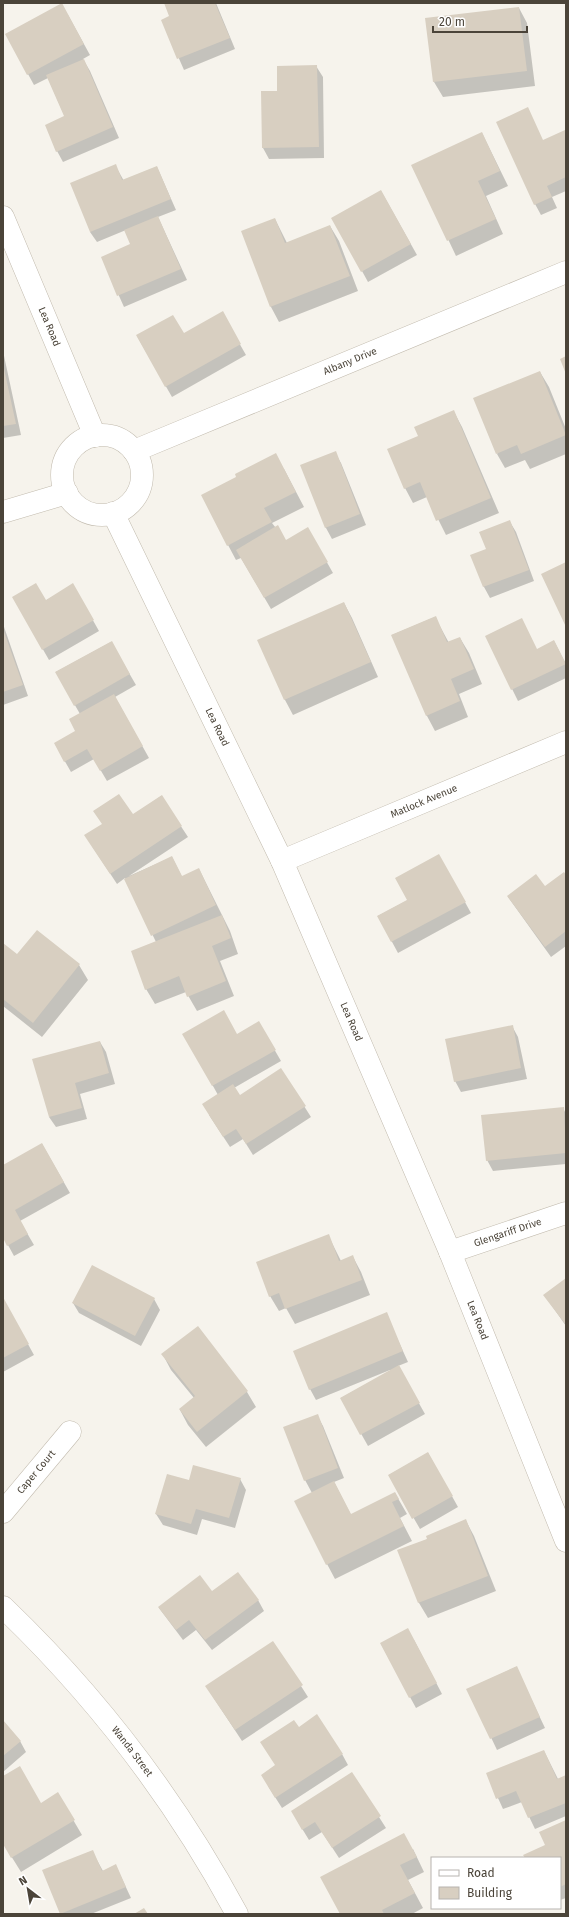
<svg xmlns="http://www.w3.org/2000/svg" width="569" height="1917" font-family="'Fira Sans',sans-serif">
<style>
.shadow{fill:#0003}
.building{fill:#d8cfc1}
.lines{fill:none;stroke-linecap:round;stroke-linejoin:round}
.minor-casing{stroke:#c2bbae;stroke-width:23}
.tertiary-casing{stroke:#c2bbae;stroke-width:23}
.minor{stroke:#fff;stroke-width:22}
.tertiary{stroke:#fff;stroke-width:22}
.labels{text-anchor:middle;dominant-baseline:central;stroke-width:4;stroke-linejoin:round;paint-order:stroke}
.street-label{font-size:10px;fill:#4b4439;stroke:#fff}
</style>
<rect width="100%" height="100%" fill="#f6f3ec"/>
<path class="shadow" d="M165,3H216L235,49L184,70L162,20L170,17Z
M519,8L527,23L535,86L443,97L434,82L426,19Z
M68,15L90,55L83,59L90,71L119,138L63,162L57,151L65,117L48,78L34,85L6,34Z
M316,66L323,77L324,158L269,159L263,148L262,92H278Z
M482,133L508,186L486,196L503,234L456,256L413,165Z
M566,134V191L552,197L557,208L541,215L535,204L543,141Z
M115,165L124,181L157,167L176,210L158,217L187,280L124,307L102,258L131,245L126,230L97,242L90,232Z
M381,191L417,255L368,282L333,218Z
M275,219L287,243L330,226L339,241L358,291L279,322L271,307Z
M222,313L246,355L172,397L137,336L183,335Z
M3,351L21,435L3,438Z
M540,372L549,387L566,429V454L530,469L525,460L505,468L497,454Z
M454,412L462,427L499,513L446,535L427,497L413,503L405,488L419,437Z
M335,453L341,463L366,525L332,539L326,528L302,466Z
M284,469L304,507L272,523L286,541L308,529L333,573L271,609L241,558L236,560L228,545L238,477Z
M510,522L516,532L534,581L490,598L484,587L472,555L487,550Z
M73,585L99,631L49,660L13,597L45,601Z
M344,603L352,618L378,677L293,715L285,700L259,641Z
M435,617L449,643L460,638L469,653L482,684L459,694L468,717L435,731L427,716L392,635Z
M3,624L28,696L3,705Z
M486,636L537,650L554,641L566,664V678L518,701Z
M111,642L136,685L115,697L149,758L107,781L94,759L71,772L55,744L77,731L80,714L56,672Z
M161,796L188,837L129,876L172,857L182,877L199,869L230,931L238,954L220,961L234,996L197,1011L186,992L155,1004L146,989L156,942L125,878L117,884L92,846Z
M445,866L471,913L398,953L378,916L408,900Z
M566,876V946L551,957L508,897L545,888Z
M3,945L17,956L79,965L88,980L42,1037L3,1006Z
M259,1023L281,1061L234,1088L240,1096L281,1070L311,1117L253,1155L243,1139L230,1147L209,1115L218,1095L184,1034L237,1035Z
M512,1026L518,1037L527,1079L461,1092L455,1081Z
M100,1042L106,1052L115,1084L80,1094L87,1119L56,1127L49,1117Z
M563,1108L566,1114V1164L493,1171L487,1160Z
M42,1144L70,1193L20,1221L34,1245L14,1256L3,1236V1166Z
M328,1235L341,1261L353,1257L361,1272L370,1295L295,1324L286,1308L279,1311L270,1296Z
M566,1279V1326L545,1296Z
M3,1299L34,1355L3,1372Z
M154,1299L160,1310L141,1346L79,1313L73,1303Z
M386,1314L408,1362L398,1366L425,1414L368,1446L341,1398L390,1371V1370L316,1400L310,1389Z
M198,1327L247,1392L256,1407L206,1447L188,1425L180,1410L194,1398L171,1370L163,1355Z
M317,1415L323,1426L344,1478L334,1482L351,1515L395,1493L407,1514L400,1518L412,1541L335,1579L327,1564L312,1493L305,1480Z
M428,1453L458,1507L420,1529L389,1475Z
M240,1479L246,1490L235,1528L202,1519L197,1535L163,1525L156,1514L189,1481Z
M466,1521L474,1536L496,1591L428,1618L419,1603L399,1551L428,1539Z
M212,1593L258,1600L264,1611L212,1650L196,1630L183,1640L159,1608Z
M414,1640L442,1694L416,1708L381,1644Z
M273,1642L308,1697L242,1741L213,1697Z
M516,1667L545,1728L497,1750L468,1689Z
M3,1721L20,1741L26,1752L3,1772Z
M299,1728L342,1754L348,1765L282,1808L268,1786L276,1766Z
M544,1751L558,1779L566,1776V1816L535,1829L522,1802L503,1809L487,1774Z
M351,1773L386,1828L339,1858L322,1832L309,1840L298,1822Z
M3,1778L41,1804L58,1794L82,1835L21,1872L3,1843Z
M566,1821V1898L560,1900V1858H526L546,1845Z
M413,1849L424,1872L408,1880L423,1908L412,1914H341Z
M92,1851L103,1871L116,1866L131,1898L91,1914H61L44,1871Z"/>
<path class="building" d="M62,3L84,44L27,75L5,34Z
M164,3H215L230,38L177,59L161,20L169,16Z
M519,7L527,71L433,82L425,18Z
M84,59L113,127L56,152L45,125L64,116L46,75Z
M317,65L319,147L262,148L261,91H277V66Z
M528,107L543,140L565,130L566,132V177L547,186L552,197L534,205L496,122Z
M482,132L500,171L478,181L496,219L447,241L411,165Z
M116,164L122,180L157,166L171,199L90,232L70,183Z
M381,190L411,244L361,272L331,218Z
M158,216L181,269L117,296L101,257L130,244L124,230Z
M275,218L285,243L330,225L350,276L270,307L241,231Z
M223,311L241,344L165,387L136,335L173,315L184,333Z
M566,356V374L560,359Z
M3,364L16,424L3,426Z
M540,371L566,435L521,454L517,445L496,454L473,398Z
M454,410L491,498L436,521L420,482L404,489L387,449L418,436L414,427Z
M336,451L360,514L325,528L300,465Z
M276,453L296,492L264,508L272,522L227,546L201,495L236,477L235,474Z
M510,520L529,570L483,587L470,555L486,549L479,532Z
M278,525L286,540L308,527L328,562L264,598L236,550Z
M566,562V627L541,574Z
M36,583L46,600L73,583L94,620L42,650L12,597Z
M344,602L371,662L284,700L257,640Z
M436,616L447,642L460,637L474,669L451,679L460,701L426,716L391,635Z
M522,618L537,649L554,640L566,664L511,690L485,636Z
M3,629L23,685L3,692Z
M112,641L130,674L74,706L55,672Z
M114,694L143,746L100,771L87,749L64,762L54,743L75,731L69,719Z
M119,794L133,814L162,795L182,826L110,874L84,835L102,824L93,811Z
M439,854L466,902L391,942L377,916L407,900L395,878Z
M172,856L182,876L199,868L216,905L151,936L124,879Z
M564,872L566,875V931L545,947L507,896L536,874L545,886Z
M222,915L231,938L212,946L226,981L187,997L179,976L145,990L131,951Z
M37,930L80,964L33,1023L3,999V943L17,954Z
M224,1010L237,1034L259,1021L276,1050L212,1086L182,1034Z
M513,1025L521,1068L454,1082L445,1039Z
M100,1041L109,1073L75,1083L82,1108L49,1117L32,1059Z
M281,1068L306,1106L246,1144L236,1129L223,1137L202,1104L233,1084L240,1095Z
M564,1107L566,1153L486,1161L481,1115Z
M42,1143L64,1182L15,1210L28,1234L7,1246L3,1238V1165Z
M329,1234L339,1261L353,1255L362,1280L285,1309L279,1293L269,1297L256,1262Z
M92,1265L155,1298L135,1336L72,1303Z
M566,1278V1325L543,1295Z
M3,1297L29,1344L3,1358Z
M387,1312L403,1351L309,1390L293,1351Z
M198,1326L248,1391L197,1432L179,1409L195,1396L161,1354Z
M399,1365L420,1403L360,1435L340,1398Z
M318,1414L338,1468L304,1481L283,1427Z
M428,1452L453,1496L412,1519L388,1475Z
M193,1465L241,1478L229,1518L196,1509L191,1524L155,1514L167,1474L189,1480Z
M334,1481L351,1514L395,1492L399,1499L392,1502L404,1526L326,1565L294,1501Z
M466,1519L488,1576L418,1603L397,1550L427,1539L426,1536Z
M238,1572L259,1600L205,1640L189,1620L176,1630L158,1607L200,1575L212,1591Z
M408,1628L437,1683L409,1698L380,1643Z
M273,1641L303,1685L235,1730L205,1686Z
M517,1666L540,1717L490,1739L466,1689Z
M317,1714L343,1754L275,1798L261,1775L275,1765L260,1742L294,1720L299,1727Z
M3,1720L21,1741L3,1756Z
M544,1750L557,1779L566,1775V1803L528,1818L516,1791L496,1799L486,1773Z
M20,1766L41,1803L58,1792L75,1820L11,1858L3,1844V1776Z
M352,1772L381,1816L332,1848L315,1822L302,1830L291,1811Z
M566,1820V1884L560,1887V1858H525L523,1855L545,1845L539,1832Z
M404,1833L417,1857L400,1865L415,1893L382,1910L384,1914H340L320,1877Z
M93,1850L102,1871L116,1864L126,1887L60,1914L42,1870Z
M144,1908L148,1914H134Z"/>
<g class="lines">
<defs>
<g id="minor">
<path id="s1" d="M3,217L95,436"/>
<path id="s2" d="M113,513L282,861L450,1252L566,1541"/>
<path id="s3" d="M282,861L566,742"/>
<path id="s4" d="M450,1252L566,1213"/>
<path id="s5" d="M3,1512L70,1432"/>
</g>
<g id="tertiary">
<circle cx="102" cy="475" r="40"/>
<path id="s6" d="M134,451L566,272"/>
<path d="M3,512L67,493"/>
<path id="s7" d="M3,1607C97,1697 175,1799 237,1914"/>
</g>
</defs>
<use href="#minor" class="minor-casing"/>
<use href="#tertiary" class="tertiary-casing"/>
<use href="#minor" class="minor"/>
<use href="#tertiary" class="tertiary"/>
</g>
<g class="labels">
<g class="street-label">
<text stroke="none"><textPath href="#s1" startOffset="119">Lea Road</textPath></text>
<text stroke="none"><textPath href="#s6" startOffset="234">Albany Drive</textPath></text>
<text stroke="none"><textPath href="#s2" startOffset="238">Lea Road</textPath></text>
<text stroke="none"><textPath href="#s3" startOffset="154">Matlock Avenue</textPath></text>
<text stroke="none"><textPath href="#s2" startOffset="562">Lea Road</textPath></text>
<text stroke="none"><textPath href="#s4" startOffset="61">Glengariff Drive</textPath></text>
<text stroke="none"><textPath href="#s2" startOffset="886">Lea Road</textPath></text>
<text stroke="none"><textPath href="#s5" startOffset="52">Caper Court</textPath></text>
<text stroke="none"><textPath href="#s7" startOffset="194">Wanda Street</textPath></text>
</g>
</g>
<rect width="569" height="1917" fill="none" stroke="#4b4439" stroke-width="8"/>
<rect x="431" y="1857" width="130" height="52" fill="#ffffff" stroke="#b7b4b0"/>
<rect x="439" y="1870" width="20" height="6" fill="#ffffff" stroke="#b7b4b0"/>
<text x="467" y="1877" font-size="12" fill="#4b4439">Road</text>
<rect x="439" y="1887" width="20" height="12" fill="#d8cfc1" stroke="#b7b4b0"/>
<text x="467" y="1897" font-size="12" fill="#4b4439">Building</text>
<g transform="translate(28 1889) rotate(329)" stroke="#ffffff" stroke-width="3" paint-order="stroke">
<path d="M0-3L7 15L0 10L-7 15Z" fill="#4b4439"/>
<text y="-6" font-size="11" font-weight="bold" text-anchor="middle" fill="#4b4439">N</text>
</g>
<path d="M433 26v6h94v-6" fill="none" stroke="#4b4439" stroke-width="2"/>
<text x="439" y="26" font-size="12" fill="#4b4439" stroke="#ffffff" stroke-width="3" paint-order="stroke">20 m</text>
</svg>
